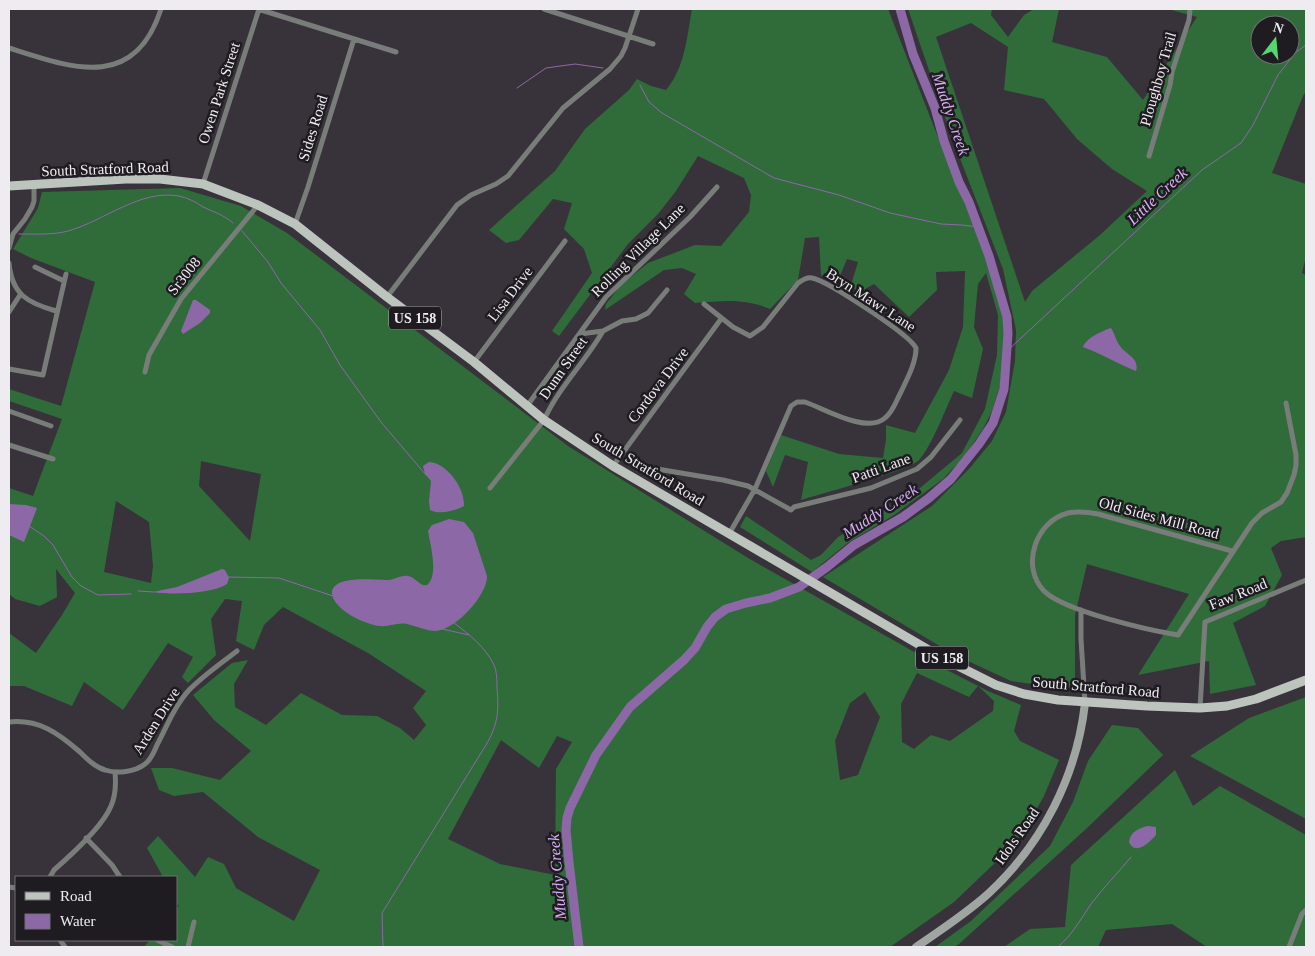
<svg xmlns="http://www.w3.org/2000/svg" width="1315" height="956" font-family="'Times New Roman',serif">
<style>
.forest{fill:#2f6c3a;fill-rule:evenodd}
.water{fill:#8d68a7}
.lines{fill:none;stroke-linecap:round;stroke-linejoin:round}
.stream{stroke:#8d68a7;stroke-width:1}
.river{stroke:#8d68a7;stroke-width:9}
.minor{stroke:#797d7a;stroke-width:5}
.secondary{stroke:#9fa5a0;stroke-width:8}
.primary{stroke:#bcc4bd;stroke-width:9}
.labels{text-anchor:middle;dominant-baseline:central;stroke-width:5;stroke-linejoin:round;paint-order:stroke}
.shield{fill:#1e1c20;stroke:#b0aeb2;stroke-width:1}
.shield-label{font-size:14px;font-weight:bold;fill:#efecf1}
.street-label{font-size:15px;fill:#efecf1;stroke:#1e1c20}
.water-label{font-size:16px;font-style:italic;fill:#d7aef4;stroke:#1e1c20}
</style>
<rect width="100%" height="100%" fill="#38333b"/>
<path class="forest" d="M692,9H888L934,127L973,222L996,288L1006,322L1000,386L992,411L983,429L964,457L943,479L894,515L849,542L812,572L740,527L746,516L811,560L821,555L838,537L914,493L962,453L985,409L997,355L998,315L986,273L978,284L974,327L983,349L972,398L954,391C945,410 933,443 920,459C912,470 820,494 801,500L808,462L785,455L773,487L766,471L781,435L839,454L883,458L886,440V425L915,433L949,370L963,327L965,271L936,272L937,290L909,317L874,284L858,293L851,285L858,262L847,259L837,283L821,275L819,237L805,238L798,280L770,309C745,298 721,301 695,303L684,294L696,274L682,268L664,270L605,310L606,304L621,285L648,263L695,245L721,246L749,212L751,195L744,178L698,156L676,191L658,214L628,244L559,336L552,331L592,273L584,249L564,229L572,203L553,199L519,240L506,243L489,230L555,171L585,129L629,90L637,79L651,86L666,90C685,68 687,36 692,9Z
M908,9H992L991,15L1008,37L1024,15L1034,9H1059L1052,42L1107,57L1143,100L1197,17L1168,9H1306V91L1303,96L1272,173L1306,184V256L1302,273L1306,275V537L1281,541L1271,548L1282,575L1265,606L1233,623L1256,685L1210,694L1209,661L1138,675L1189,594L1087,564L1075,615V690L1011,681L955,655L823,577L932,506L969,469L992,441L1006,412L1015,361L1016,330L1003,269L954,143ZM971,23L1008,47L1004,90L1044,99L1077,139L1112,169L1147,191L1100,235L1032,291L1025,302L936,37ZM1260,25H1290V55H1260Z
M180,188L241,206L287,233L568,446L748,558L939,666L988,691L1021,705L1014,731L1020,741L1059,760L1044,796L1019,840L954,902L890,947H144L150,940H176V909L179,906L176,902V877H163L147,848L158,836L195,877L208,857L224,864L236,888L294,921L320,870L258,837L203,792L174,796L159,790L151,768H172L220,780L251,751L214,720L193,695L232,663L248,660L234,684L235,707L266,725L301,693L342,715L377,716L400,728L414,740L426,725L413,708L426,691L368,653L283,607L264,625L254,650L236,641L242,601L225,599L211,619L216,655L188,683L182,677L193,657L168,643L123,710L84,682L72,706L24,686H9V633L36,653L62,615L75,593L56,569L57,597L40,606L15,599L9,594V488L33,496L62,419L9,401V389L61,406L95,282L31,258L13,249L38,208L42,192ZM201,461L261,474L250,541L199,486ZM116,501L149,522L153,566L151,583L104,572ZM917,673L969,697L978,686L994,701L993,711L950,741L931,735L914,749L902,742L901,704ZM865,692L880,717L858,775L840,780L835,741L850,703ZM557,736L572,742L556,769L555,875L500,864L448,839L501,740L539,768Z
M1306,697V819L1190,756L1249,718Z
M1112,725L1138,728L1163,755L1086,829L959,944L954,947H935L971,921L1050,846L1073,802L1088,761Z
M1175,770L1193,806L1220,786L1306,835V947H1207L1172,924L1106,930L1098,947H1004L1030,929L1065,927L1071,865Z"/>
<path class="water" d="M193,300H196L210,310V313L200,323L183,334L181,331Z
M1111,328C1115,334 1116,341 1120,346C1125,354 1140,358 1136,371C1118,364 1102,354 1083,347C1086,338 1102,331 1111,328Z
M429,462C447,463 465,488 464,506C455,511 439,515 430,510L429,501L431,481L425,474L423,466Z
M9,504L26,505L37,508L24,542L9,535Z
M449,519L464,522L473,533L487,576C488,594 456,630 436,631C427,631 416,626 407,624C398,622 389,627 380,626C366,625 334,610 332,594C330,574 378,580 389,580C396,579 402,575 408,576C415,576 423,591 429,583C438,572 430,543 428,531L432,525Z
M222,569L225,570L229,578L227,584C211,594 172,595 153,592L177,587Z
M1148,826L1156,827V835C1149,843 1135,856 1129,842C1130,832 1139,828 1148,826Z"/>
<g class="lines">
<path class="stream" d="M640,85L649,102L662,113L774,178L839,195L890,213L941,224L962,225L978,227
M517,88L546,68L575,64L603,68
M242,231L268,262L281,283L320,330L340,365L381,422L426,475
M19,234C34,234 54,235 68,231C104,221 140,189 179,196C188,198 196,202 203,207C214,212 224,215 233,223
M1006,352L1202,170L1241,143L1253,125L1278,75L1295,53L1306,45
M29,526L44,536L53,545L72,577L81,586L98,595L131,594
M228,577L279,578L333,596
M138,591L154,592
M442,628V629L469,635
M383,947L382,913L486,745C498,724 499,712 497,688C497,681 497,672 494,665C486,648 469,634 454,623
M1058,947C1072,935 1081,919 1091,904C1103,888 1118,873 1131,857"/>
<path class="river" d="M579,947L569,862L566,830L567,818L570,808L596,755L630,707L684,660L695,648L707,627L715,617L726,609L746,603L770,598L799,587L827,567L854,545L903,517L929,498L951,479L979,444L993,423L1004,389L1008,334L1007,317L989,256L969,202L959,182L944,141L935,108L913,54L900,9"/>
<path class="minor" d="M258,9L396,52
M544,9L653,44
M9,48C72,68 134,92 161,9
M1149,156L1170,85L1172,72L1189,20L1190,9
M203,184L259,9
M295,224L308,187L354,39
M9,248L13,234L25,219L32,207L34,201V184
M9,263C12,295 28,303 56,311
M35,267L64,281
M387,297L457,205L471,195L496,184L508,176L563,108L610,69L621,56L625,48L638,9
M704,304L733,327L750,336L763,327L798,283C803,280 806,277 812,278C828,281 910,335 916,348C916,363 907,379 901,392C896,401 893,412 885,418C867,434 825,409 805,402H797L791,406L755,489L729,534
M9,312L20,295
M580,334L603,331L622,321L636,319L648,313L667,290
M474,362L565,241
M9,369L43,375L66,274
M145,372L149,355L181,299L258,205
M527,406L606,297L690,217L717,187
M9,411L51,426
M9,445L53,459
M613,466L721,319
M639,466L723,480L748,486L791,510L794,507L871,488L917,469L931,457L960,420
M490,488L544,420C558,388 586,361 603,331
M1232,551L1098,514C1088,512 1078,511 1068,513C1036,521 1020,566 1044,591C1064,611 1148,630 1178,635L1252,523L1262,513L1281,502L1287,493L1294,475L1296,465V455L1286,403
M1081,610V639L1085,703
M1200,708L1205,622L1306,580
M9,722C39,719 58,733 80,752C87,759 95,767 105,770C117,774 135,772 145,764C151,760 154,752 157,745C167,726 175,705 190,689C204,675 221,663 237,651
M86,838L112,865L120,877
M50,877L54,870C70,856 103,826 111,806C116,795 116,783 115,772
M9,887L16,888
M60,940L65,947
M157,940L172,947
M188,947L194,922
M1289,947L1302,914L1306,910"/>
<path class="secondary" d="M916,947C941,930 967,913 989,893C1043,843 1077,775 1085,703"/>
<path class="primary" d="M9,186L126,179H160L203,184L258,205L295,224L387,297L474,362L544,420L613,466L944,659L996,685L1024,694L1058,700L1147,706L1200,708L1227,706L1256,699L1306,680"/>
</g>
<g class="labels">
<g class="shield">
<rect x="389" y="306.5" width="52" height="23" rx="4"/>
<rect x="916" y="646.5" width="52" height="23" rx="4"/>
</g>
<g class="shield-label">
<text x="415" y="318">US 158</text>
<text x="942" y="658">US 158</text>
</g>
<g class="street-label">
<text transform="translate(1158 79) rotate(-74)">Ploughboy Trail</text>
<text transform="translate(219 93) rotate(-72)">Owen Park Street</text>
<text transform="translate(313 128) rotate(-73)">Sides Road</text>
<text transform="translate(105 169) rotate(-2)">South Stratford Road</text>
<text transform="translate(638 250) rotate(-45)">Rolling Village Lane</text>
<text transform="translate(184 276) rotate(-52)">Sr3008</text>
<text transform="translate(510 294) rotate(-53)">Lisa Drive</text>
<text transform="translate(871 300) rotate(33)">Bryn Mawr Lane</text>
<text transform="translate(563 368) rotate(-55)">Dunn Street</text>
<text transform="translate(658 385) rotate(-53)">Cordova Drive</text>
<text transform="translate(881 468) rotate(-20)">Patti Lane</text>
<text transform="translate(648 469) rotate(31)">South Stratford Road</text>
<text transform="translate(1159 518) rotate(15)">Old Sides Mill Road</text>
<text transform="translate(1238 594) rotate(-22)">Faw Road</text>
<text transform="translate(1096 687) rotate(5)">South Stratford Road</text>
<text transform="translate(156 721) rotate(-58)">Arden Drive</text>
<text transform="translate(1017 836) rotate(-55)">Idols Road</text>
</g>
<g class="water-label">
<text transform="translate(951 114) rotate(71)">Muddy Creek</text>
<text transform="translate(1157 196) rotate(-43)">Little Creek</text>
<text transform="translate(880 511) rotate(-33)">Muddy Creek</text>
<text transform="translate(557 877) rotate(-95)">Muddy Creek</text>
</g>
</g>
<rect width="1315" height="956" fill="none" stroke="#efecf1" stroke-width="20"/>
<rect x="15" y="876" width="162" height="65" fill="#1e1c20" stroke="#726f74"/>
<rect x="25" y="892" width="25" height="8" fill="#bcc4bd" stroke="#726f74"/>
<text x="60" y="901" font-size="15" fill="#efecf1">Road</text>
<rect x="25" y="914" width="25" height="15" fill="#8d68a7" stroke="#726f74"/>
<text x="60" y="926" font-size="15" fill="#efecf1">Water</text>
<g transform="translate(1275 40) rotate(16)"><circle r="24" fill="#1e1c20" stroke="#726f74"/>
<path d="M0-4L9 19L0 12L-9 19Z" fill="#56d671"/>
<text y="-8" font-size="14" font-weight="bold" text-anchor="middle" fill="#efecf1">N</text>
</g>
</svg>
